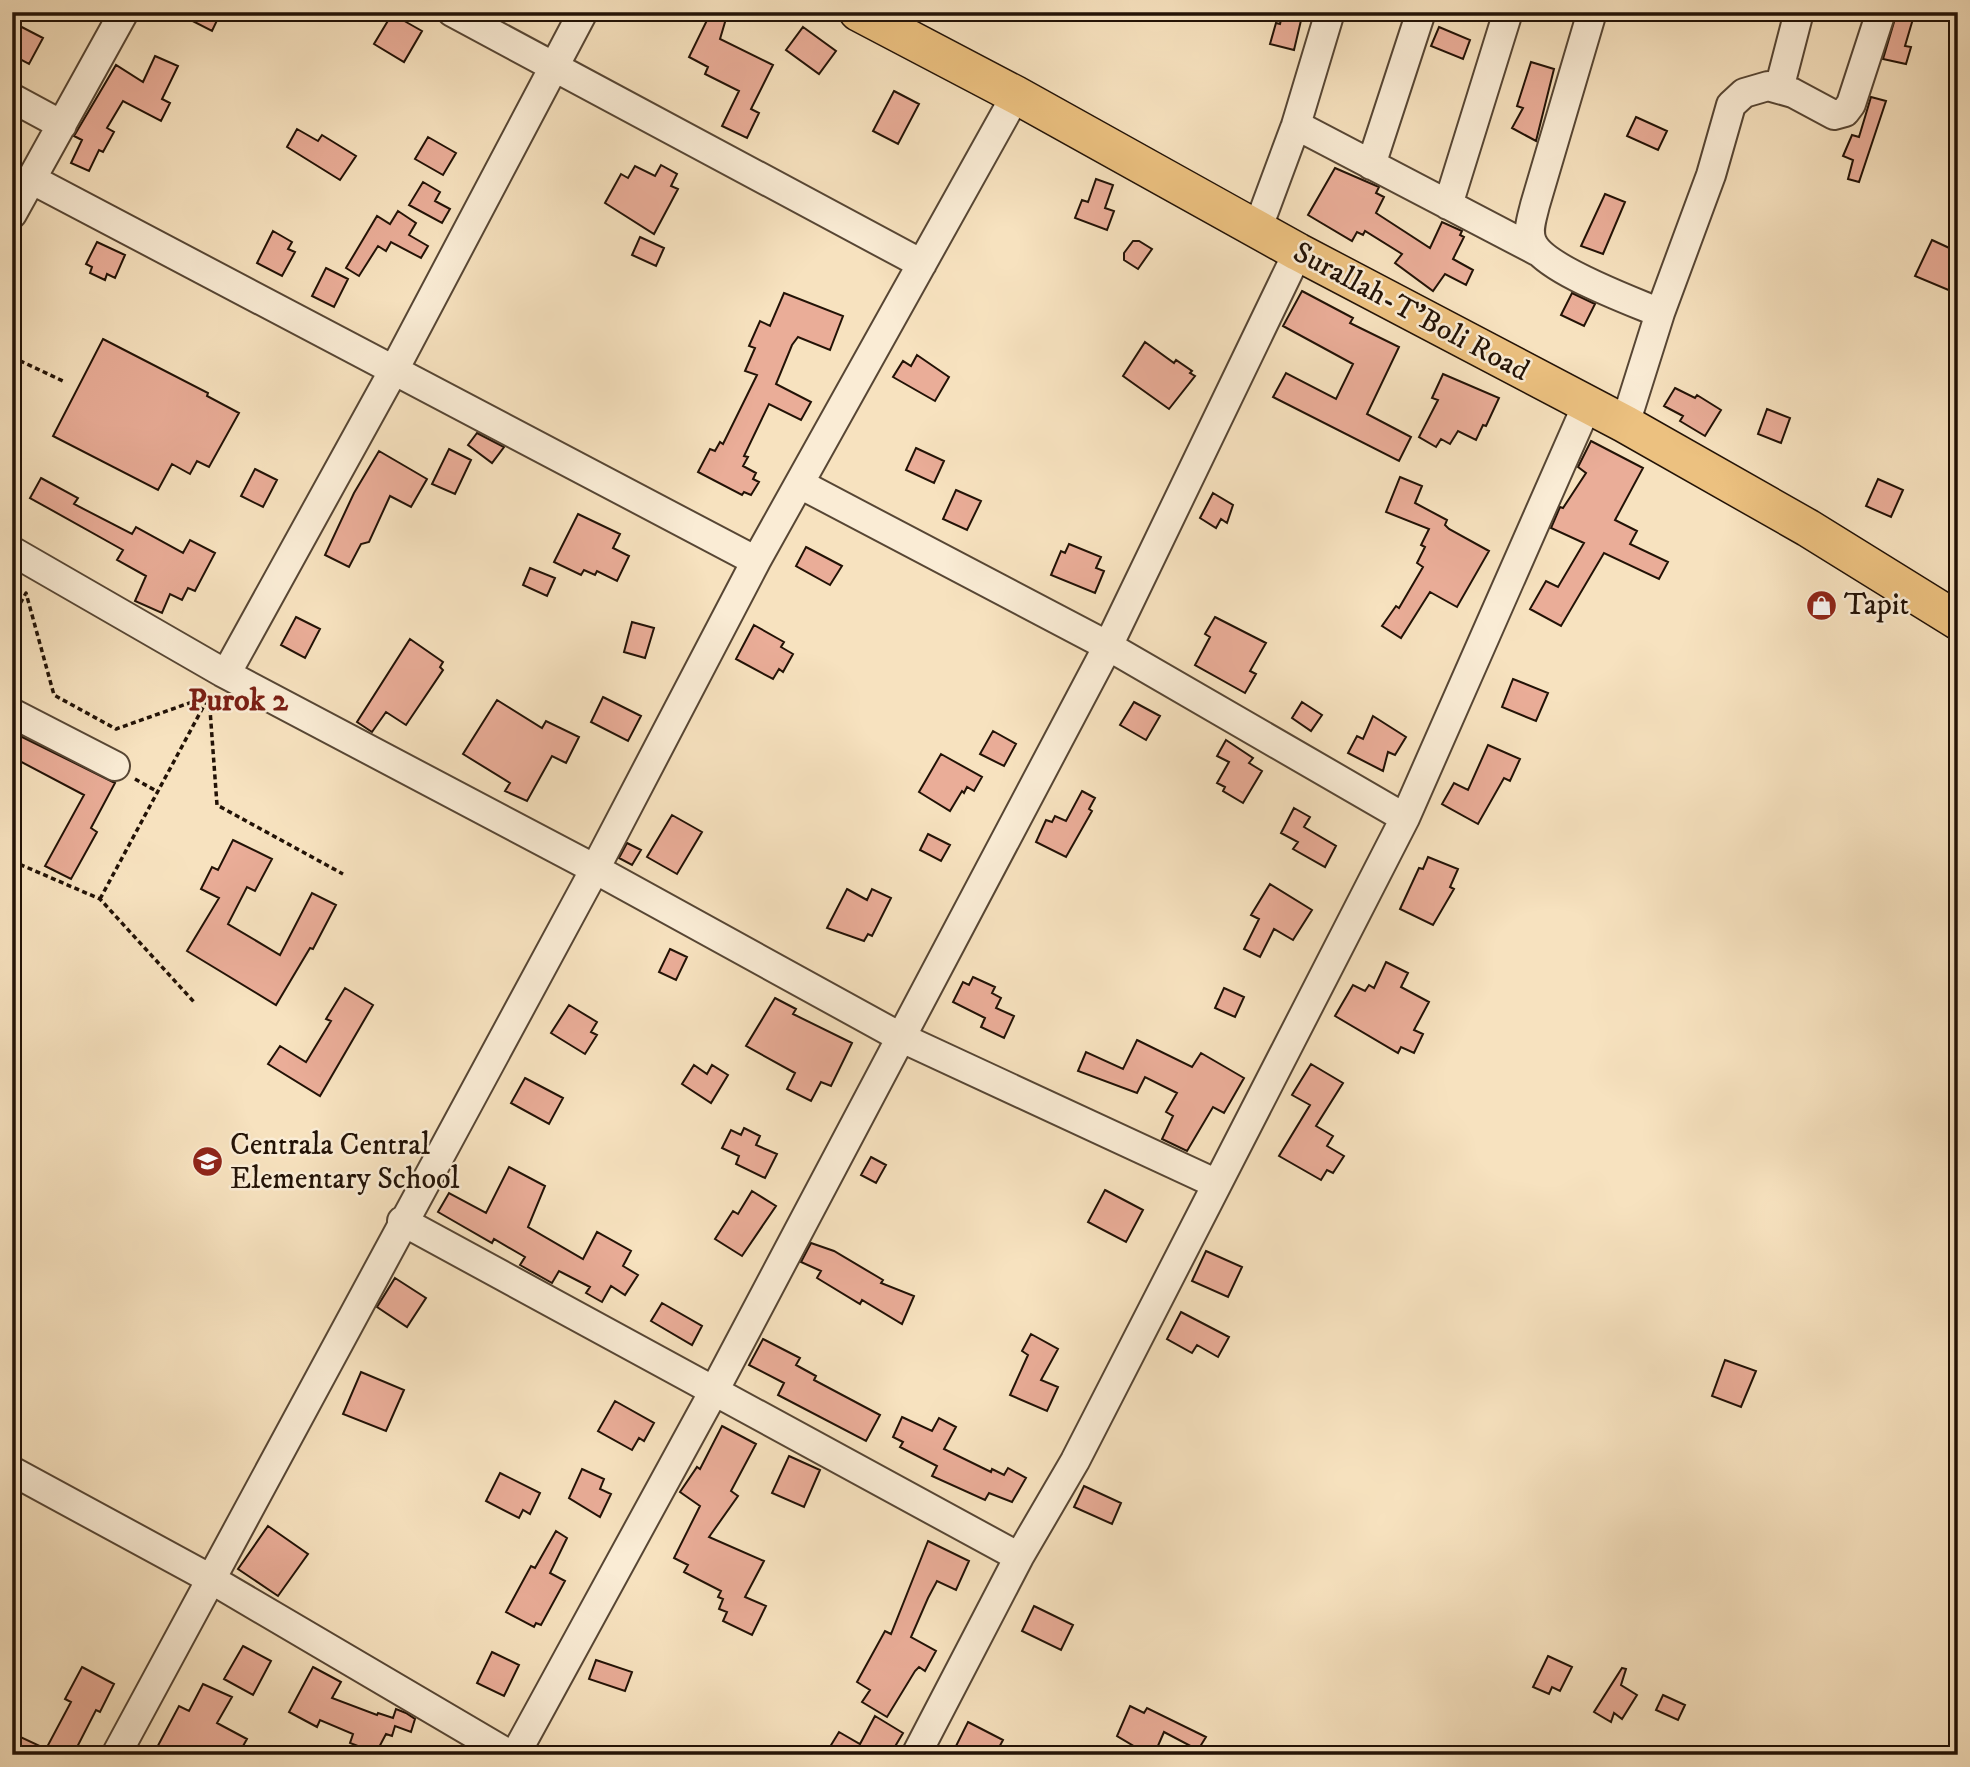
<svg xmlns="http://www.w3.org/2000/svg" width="1970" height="1767" font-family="'IM FELL DW Pica',serif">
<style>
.building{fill:#eaad98;stroke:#221206;stroke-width:2}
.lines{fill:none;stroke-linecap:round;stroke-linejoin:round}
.minor-casing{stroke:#574634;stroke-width:32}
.major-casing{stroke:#221206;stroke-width:40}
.path{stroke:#221206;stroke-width:3.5;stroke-dasharray:5 3.5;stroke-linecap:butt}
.minor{stroke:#faecd5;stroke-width:28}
.major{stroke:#ecc180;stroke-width:37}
.labels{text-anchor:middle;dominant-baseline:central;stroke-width:5;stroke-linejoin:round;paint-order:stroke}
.street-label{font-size:30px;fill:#221206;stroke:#faecd5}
.poi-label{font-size:30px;fill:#221206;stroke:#faecd5;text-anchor:start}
.neighbourhood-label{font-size:32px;font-weight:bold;fill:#7a1f14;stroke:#faecd5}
</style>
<rect width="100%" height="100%" fill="#f7e2bf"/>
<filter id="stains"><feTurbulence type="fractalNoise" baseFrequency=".00286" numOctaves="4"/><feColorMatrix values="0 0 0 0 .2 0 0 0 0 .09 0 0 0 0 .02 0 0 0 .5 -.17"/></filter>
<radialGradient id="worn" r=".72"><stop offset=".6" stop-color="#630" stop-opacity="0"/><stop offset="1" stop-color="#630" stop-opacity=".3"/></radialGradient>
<path class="building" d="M175,12H221L212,31Z
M711,12H728L720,39L773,65L751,109L759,113L747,138L722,126L739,91L705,74L708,67L689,57Z
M1283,12H1303L1294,50L1270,44L1276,23L1280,24Z
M1897,12H1915L1905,46L1911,47L1906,64L1883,59Z
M392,14L422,31L404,62L374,44Z
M12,22L43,38L29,64L12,55Z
M803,27L836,51L819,74L786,50Z
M1439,27L1470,40L1463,59L1431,46Z
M155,56L178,66L162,99L170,103L161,121L123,101L107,128L114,132L103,152L99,150L89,171L71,163L82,140L74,136L116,65L143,82Z
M1531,62L1554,69L1536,141L1512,128L1523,108L1517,106Z
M894,91L919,104L898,144L873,131Z
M1871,97L1886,101L1859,182L1848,179L1853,160L1843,156L1852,135L1859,137Z
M1636,117L1667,131L1658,150L1627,136Z
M297,129L318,141L322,135L356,156L340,180L287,147Z
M428,137L456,153L443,175L415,159Z
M661,165L677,174L671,186L678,189L654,234L605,203L621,174L628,178L635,166L655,176Z
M1335,168L1379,187L1376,193L1384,197L1376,213L1430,248L1442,222L1462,231L1460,235L1464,237L1453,259L1473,270L1466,285L1445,274L1433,291L1395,263L1402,254L1365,231L1363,235L1357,232L1352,241L1308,215Z
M1096,179L1113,185L1105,208L1114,211L1107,230L1075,218L1082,200L1088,202Z
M423,182L440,192L435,201L450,209L442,223L409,205Z
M1605,194L1625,202L1603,254L1581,246Z
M398,211L416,223L409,235L428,246L421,258L391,242L386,251L378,246L359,276L346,268L377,216L390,224Z
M273,231L292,242L288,249L295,252L282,276L257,263Z
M640,237L664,248L656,266L632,255Z
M1932,240L1958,252V294L1915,276Z
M1133,241H1139L1152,249L1138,269L1124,260V253Z
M97,242L125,255L115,278L107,274L105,280L90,273L92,267L86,264Z
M326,268L348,279L334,307L312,296Z
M1302,291L1353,318L1350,323L1399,347L1367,414L1411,437L1399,461L1273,397L1286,373L1336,399L1353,364L1283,326Z
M784,293L843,316L830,350L798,337L792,345L776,384L811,402L801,420L769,404L744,456L748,457L743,466L756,473L753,479L759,482L751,495L744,492L742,495L698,472L710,449L715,451L720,442L723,444L757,375L745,371L755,348L749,346L760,321L770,326Z
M1572,293L1595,304L1584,326L1561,315Z
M103,339L208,393L207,396L239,413L209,467L197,461L190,474L172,464L158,490L53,436Z
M1145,342L1174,363L1176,360L1192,371L1190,373L1195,376L1169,409L1123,376Z
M917,355L949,377L935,401L893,377L903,361L911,366Z
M1443,374L1499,398L1486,426L1483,425L1476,440L1458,431L1450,444L1441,439L1436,447L1419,437L1438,400L1432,398Z
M1675,388L1695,398L1697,395L1721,410L1705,436L1680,421L1683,416L1664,406Z
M1767,409L1790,418L1781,443L1758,434Z
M477,433L504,447L492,463L468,445Z
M1591,441L1643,468L1615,520L1637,531L1630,544L1668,562L1659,579L1604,553L1561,626L1530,609L1546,581L1558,587L1584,543L1551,528L1560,507L1563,508L1586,473L1578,467Z
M916,448L944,461L934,483L906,470Z
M449,449L471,460L455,494L432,484Z
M379,451L427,479L411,507L390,496L369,542L361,544L349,567L325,555L354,493Z
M255,469L277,480L263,507L241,496Z
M1400,477L1422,486L1415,503L1447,520L1445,525L1449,529L1489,551L1457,607L1430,592L1401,638L1382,626L1396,606L1399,608L1423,567L1417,563L1425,547L1421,545L1429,529L1386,512Z
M41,478L78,498L74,504L132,534L136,527L183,553L190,540L215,553L195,591L188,588L182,600L170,594L162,613L135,601L146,576L117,560L123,550L30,498Z
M1878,479L1903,490L1891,517L1866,506Z
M956,490L981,501L967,530L943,519Z
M1213,493L1233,505L1227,523L1221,519L1216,528L1200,518Z
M578,514L620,534L613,548L629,556L617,581L597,571L595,575L584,570L581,575L554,562Z
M1069,544L1101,557L1096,568L1104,571L1095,593L1051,575L1061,551L1065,553Z
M806,547L842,566L830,585L796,566Z
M530,568L555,578L547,596L523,585Z
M296,617L320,629L305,658L281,645Z
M1215,617L1266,643L1250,671L1256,674L1245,693L1195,665L1210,637L1205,634Z
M632,622L654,628L645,658L624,652Z
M754,625L784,642L781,647L793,654L783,672L779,669L773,679L736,659Z
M410,639L443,662L440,667L443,670L406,725L386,712L372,732L357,722Z
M1513,679L1548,693L1536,721L1502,707Z
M603,697L641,716L628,741L591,722Z
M497,700L542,728L546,721L579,737L566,763L552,756L527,801L505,791L510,783L463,754Z
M1134,702L1160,716L1146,740L1120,725Z
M1302,702L1322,715L1311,731L1292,718Z
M1373,716L1406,737L1395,755L1388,752L1383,771L1348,753L1357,736L1363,739Z
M993,731L1016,744L1004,766L980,754Z
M12,732L115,783L91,828L97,832L71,879L45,866L84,795L12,757Z
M1226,740L1253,758L1249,763L1262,771L1243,803L1223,791L1225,787L1217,783L1229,762L1217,756Z
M1488,745L1520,759L1510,781L1504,778L1478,824L1442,804L1454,783L1468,790Z
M941,754L982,777L974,791L967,787L964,793L962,791L950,811L919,792Z
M1082,791L1095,798L1089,809L1092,811L1066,857L1036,842L1046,820L1052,822L1055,816L1066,821Z
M1294,808L1310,817L1304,827L1336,846L1325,867L1293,849L1298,842L1281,833Z
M672,815L702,832L677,874L647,857Z
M928,834L950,845L941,861L920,850Z
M233,840L272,859L255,891L247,887L228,924L280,955L312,893L336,905L313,949L310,948L276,1005L187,951L219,898L201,889L212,867L218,870Z
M627,843L641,850L632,865L619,858Z
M1428,857L1458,869L1450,887L1454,889L1433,925L1400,909L1419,868L1423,869Z
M1270,884L1312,910L1293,940L1274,929L1260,957L1244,949L1259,919L1251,915Z
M847,889L867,900L872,889L891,898L872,936L868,934L864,941L827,928Z
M670,949L687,957L676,980L659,972Z
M1386,962L1408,973L1401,987L1429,1002L1414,1030L1423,1034L1414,1053L1401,1047L1398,1053L1335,1016L1353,985L1365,991L1369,985L1374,988Z
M973,977L995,987L992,993L1001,998L996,1008L1014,1016L1004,1038L981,1027L985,1018L953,1002L963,982L969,985Z
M345,988L373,1005L320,1096L268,1064L280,1046L306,1062L331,1021L326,1019Z
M1224,988L1244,997L1235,1017L1215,1008Z
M775,998L796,1009L793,1014L852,1043L831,1086L821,1082L811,1101L787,1089L795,1073L746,1046Z
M569,1005L597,1022L591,1032L597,1035L585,1054L551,1033Z
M1137,1040L1192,1067L1201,1053L1244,1078L1224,1113L1213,1107L1187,1151L1162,1139L1173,1116L1166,1112L1177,1093L1145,1077L1137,1093L1078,1071L1086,1052L1123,1069Z
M1311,1064L1343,1083L1316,1126L1333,1136L1327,1146L1344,1156L1333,1173L1327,1170L1321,1180L1279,1156L1310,1105L1292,1095Z
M694,1065L707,1074L712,1065L728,1075L711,1103L682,1084Z
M525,1078L563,1098L549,1124L511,1103Z
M744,1128L760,1136L756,1145L777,1154L765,1178L736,1164L739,1156L722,1148L731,1130L741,1135Z
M871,1157L886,1165L876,1183L861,1175Z
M509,1167L545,1186L528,1227L583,1259L597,1232L631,1251L623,1266L638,1275L625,1295L611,1286L602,1302L586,1293L590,1287L559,1271L552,1283L520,1265L525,1257L494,1239L492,1243L438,1212L449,1193L486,1213Z
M1105,1190L1143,1210L1126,1242L1088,1222Z
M752,1191L776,1206L742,1256L715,1239L733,1211L738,1214Z
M811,1243L834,1251L883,1280L881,1283L914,1296L902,1324L862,1300L860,1304L817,1278L821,1271L801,1262Z
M1206,1251L1242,1267L1228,1297L1192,1281Z
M395,1278L426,1298L407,1327L377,1307Z
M662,1303L702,1326L692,1345L651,1321Z
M1181,1312L1229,1337L1218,1357L1197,1345L1192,1353L1167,1339Z
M1031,1334L1058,1349L1041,1380L1058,1387L1047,1411L1010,1395L1028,1355L1022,1351Z
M763,1339L800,1358L796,1365L816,1376L814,1380L880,1415L866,1441L778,1395L784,1383L749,1365Z
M1725,1360L1756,1371L1741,1407L1712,1396Z
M361,1372L404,1390L386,1431L343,1414Z
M615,1401L654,1423L644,1441L639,1438L632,1450L598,1431Z
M902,1417L932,1431L939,1418L956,1427L944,1449L991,1472L992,1469L1004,1475L1008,1468L1026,1478L1012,1502L989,1493L985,1500L932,1476L937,1466L900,1447L903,1442L893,1437Z
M722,1426L756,1444L731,1491L738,1496L709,1537L764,1561L745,1597L766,1606L752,1635L723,1621L727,1612L719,1609L723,1599L718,1597L721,1591L684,1572L688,1565L674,1558L700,1506L680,1492L697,1467L700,1469Z
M789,1456L820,1470L804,1507L772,1493Z
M582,1469L604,1479L600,1489L611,1494L600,1517L569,1498Z
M500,1473L540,1493L530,1514L523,1510L519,1518L486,1501Z
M1084,1486L1121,1503L1112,1524L1074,1507Z
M268,1526L308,1554L278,1596L238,1569Z
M556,1531L567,1538L550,1573L565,1581L541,1625L536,1623L534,1627L506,1612L531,1566L535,1568Z
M928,1541L969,1561L956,1590L937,1581L928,1598L911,1637L936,1651L925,1671L919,1667L915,1671L887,1717L862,1702L870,1690L857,1682L885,1631L891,1634Z
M1034,1606L1073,1625L1061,1650L1022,1631Z
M243,1646L271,1661L253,1695L224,1679Z
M492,1652L519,1665L504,1696L477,1683Z
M1548,1656L1572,1667L1560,1691L1552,1687L1549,1694L1533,1687Z
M596,1660L632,1672L625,1691L589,1679Z
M82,1667L114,1684L100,1712L96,1710L73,1755H12V1733L46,1749L71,1702L65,1699Z
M313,1667L341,1682L332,1698L377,1715L378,1713L393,1718L396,1709L406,1713L415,1719L411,1732L395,1726L392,1736L386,1734L376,1753L350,1743L353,1734L320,1720L317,1727L289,1712Z
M1622,1668L1626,1669L1621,1685L1637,1695L1622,1719L1614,1713L1611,1722L1594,1712Z
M203,1684L232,1697L217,1723L247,1739L238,1755H153L179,1706L189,1711Z
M1663,1695L1685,1705L1678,1720L1656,1710Z
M1130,1706L1144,1713L1147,1708L1206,1737L1198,1750L1164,1732L1154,1755H1149L1117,1736Z
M875,1716L903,1733L890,1755H825L839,1732L860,1744Z
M968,1722L1003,1740L995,1755H968L955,1748Z"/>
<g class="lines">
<defs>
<path id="minor" d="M452,12L922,264
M1592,12L1535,205C1532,218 1527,230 1532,242C1543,269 1632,301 1660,313
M1779,89L1799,12
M12,98L62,125
M1296,125L1537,251
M1371,165L1421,12
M31,179L756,561
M1448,205L1508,12
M12,214L124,12
M1257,230L1296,125L1330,12
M1625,424L1660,313L1711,175L1731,105L1744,93L1768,86L1793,93L1834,115L1845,112L1851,104L1881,12
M800,484L1108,646L1405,818
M12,551L222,672L595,869L902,1038L1217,1184
M226,674L395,368L583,12
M12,713L115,766
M402,1221L1019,1557
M12,1471L209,1578L510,1755
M116,1755L595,869L756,561L1016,95
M515,1755L714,1391L1108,646L1298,252
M916,1755L1019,1557L1075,1461L1405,818L1587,405"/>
<path id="major" d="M858,12L1016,95L1298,252L1625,424L1808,528L1958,621"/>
</defs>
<use href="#minor" class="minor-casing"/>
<use href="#major" class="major-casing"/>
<path class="path" d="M12,357L65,382
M12,618L26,593L54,695L116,729L209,696L217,805L343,874
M135,779L158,792
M12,861L100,899L194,1002
M100,899L208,698"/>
<use href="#minor" class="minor"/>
<use href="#major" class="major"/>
</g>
<defs>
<symbol id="shop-disc" viewBox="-11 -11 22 22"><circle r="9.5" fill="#8f2418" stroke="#faecd5"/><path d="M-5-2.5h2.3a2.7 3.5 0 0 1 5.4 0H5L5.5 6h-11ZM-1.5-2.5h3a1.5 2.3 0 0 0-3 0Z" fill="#fff"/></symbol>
<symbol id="school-disc" viewBox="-11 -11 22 22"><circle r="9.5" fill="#8f2418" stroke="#faecd5"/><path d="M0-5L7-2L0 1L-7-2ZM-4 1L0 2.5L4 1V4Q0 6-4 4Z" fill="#fff"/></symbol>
</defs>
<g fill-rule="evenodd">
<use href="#shop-disc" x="1804" y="588" width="35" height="35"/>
<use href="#school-disc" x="190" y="1144" width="35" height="35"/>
</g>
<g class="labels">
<g class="street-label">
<text transform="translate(1411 312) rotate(28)">Surallah-T'Boli Road</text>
</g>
<g class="poi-label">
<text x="1844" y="605">Tapit</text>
<text x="230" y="1145">Centrala Central<tspan x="230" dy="34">Elementary School</tspan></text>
</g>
<g class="neighbourhood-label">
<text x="238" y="701">Purok 2</text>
</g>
</g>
<rect width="1970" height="1767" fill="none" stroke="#f7e2bf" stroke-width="42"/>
<rect x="14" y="14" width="1942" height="1739" fill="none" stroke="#221206" stroke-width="3.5"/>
<rect x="21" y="21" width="1928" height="1725" fill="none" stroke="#221206" stroke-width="2"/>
<rect width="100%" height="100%" filter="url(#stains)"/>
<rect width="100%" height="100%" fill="url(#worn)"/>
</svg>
